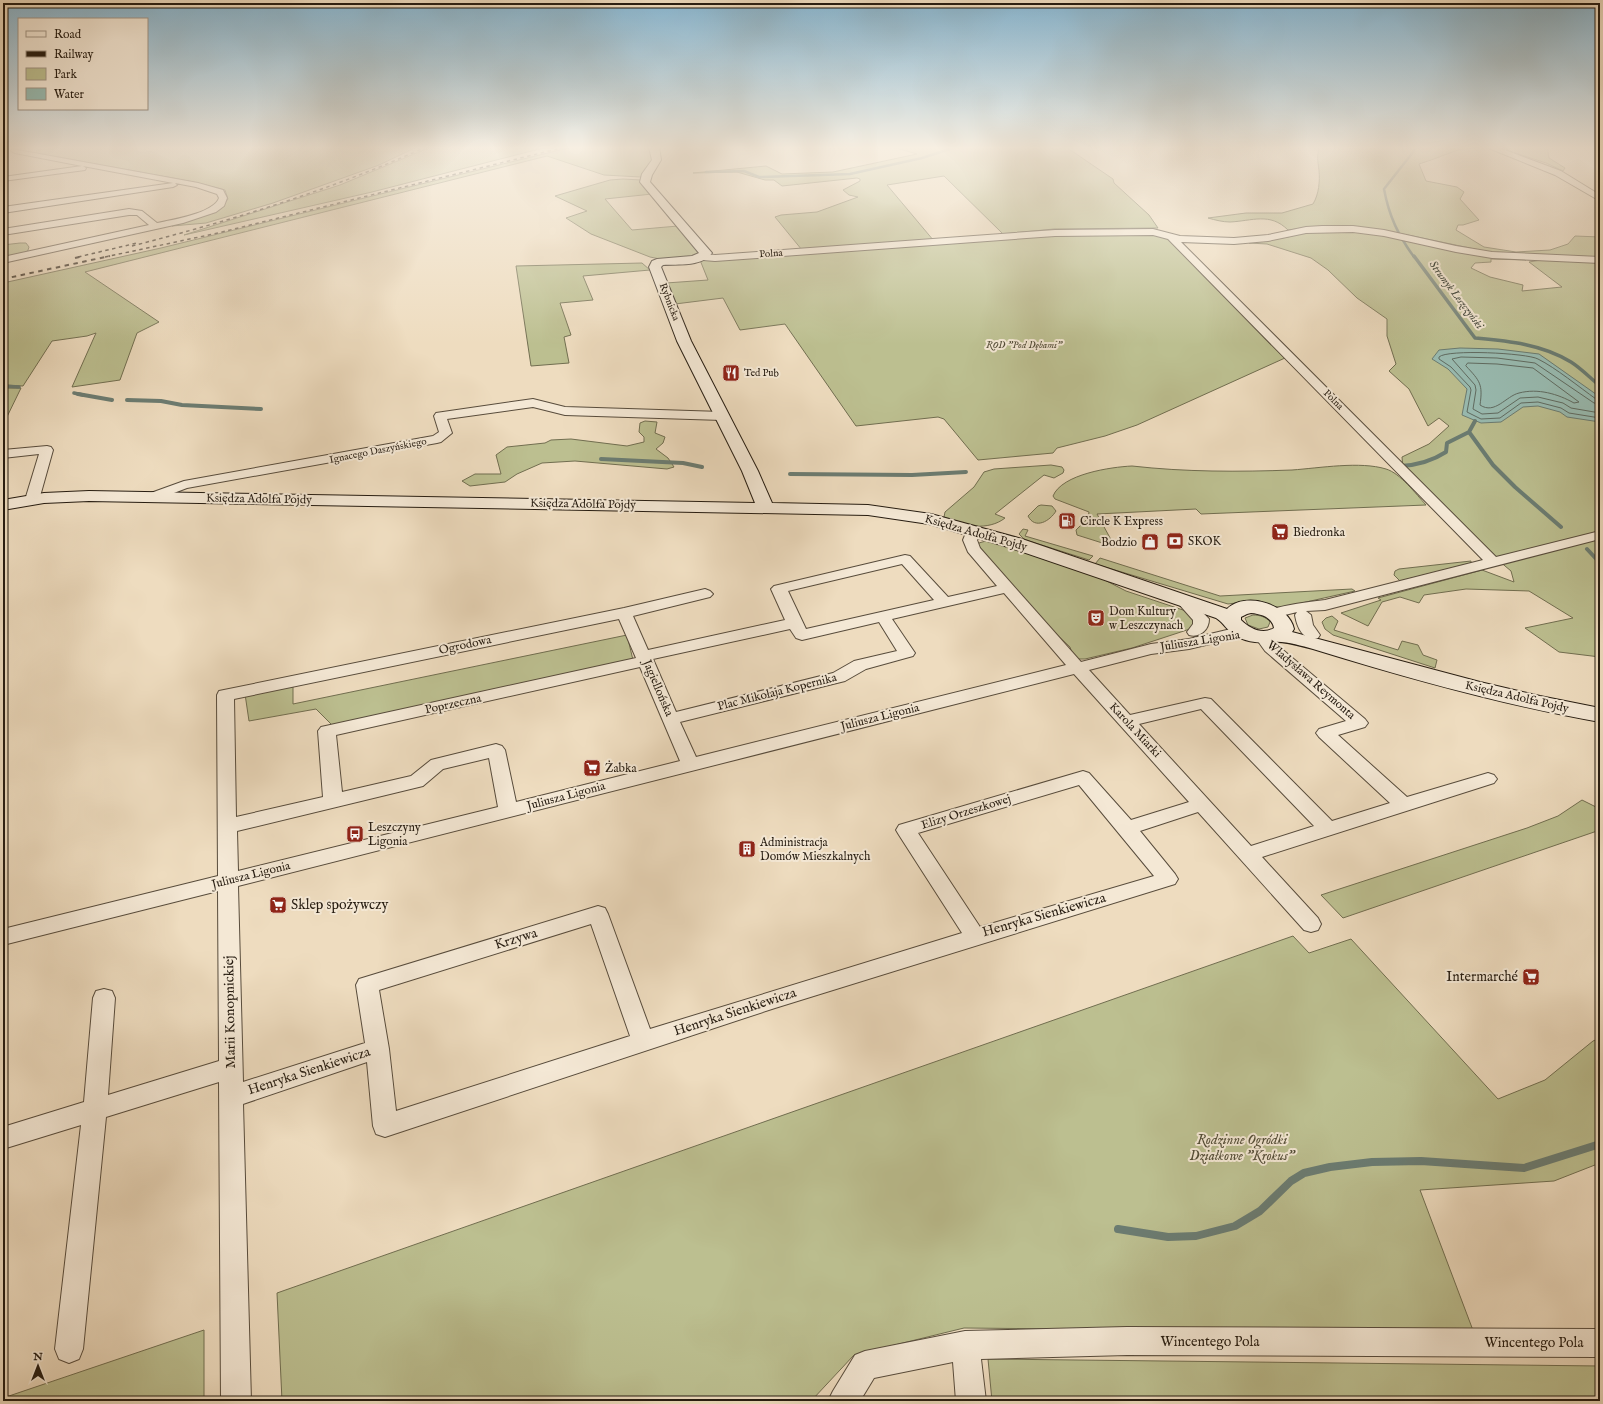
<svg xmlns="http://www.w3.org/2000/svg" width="1603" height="1404" font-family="'IM FELL English',serif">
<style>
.green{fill:#bcbf90;stroke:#716e50}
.water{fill:#99bcb2;stroke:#6b7c72}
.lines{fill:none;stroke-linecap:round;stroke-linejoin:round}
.shore{stroke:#606c62;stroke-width:1}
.stream-far3{stroke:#6b7c72;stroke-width:2.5}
.stream-far2{stroke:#6b7c72;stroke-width:3.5}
.stream-far1{stroke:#6b7c72;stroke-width:4}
.stream{stroke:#6b7c72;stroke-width:8}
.street-casing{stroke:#584c3c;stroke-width:2}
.secondary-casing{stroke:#261c11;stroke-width:2}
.street{fill:#f4e8d5;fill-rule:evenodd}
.secondary{fill:#f4e8d5;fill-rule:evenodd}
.rail-far1{stroke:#261c11;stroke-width:1.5;stroke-dasharray:3.5 3.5;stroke-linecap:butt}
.rail{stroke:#261c11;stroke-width:2;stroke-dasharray:4.5 4.5;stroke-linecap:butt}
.labels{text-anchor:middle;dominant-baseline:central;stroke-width:4;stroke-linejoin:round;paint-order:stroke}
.far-street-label{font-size:10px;fill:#261c11;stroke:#f4e8d5}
.far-park-label{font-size:10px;font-style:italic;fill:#534d37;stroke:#f4e8d5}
.far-poi-label{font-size:10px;fill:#261c11;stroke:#f4e8d5;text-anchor:start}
.far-water-label{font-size:11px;font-style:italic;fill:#484c41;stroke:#f4e8d5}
.street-label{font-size:12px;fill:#261c11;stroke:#f4e8d5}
.poi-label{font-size:12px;fill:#261c11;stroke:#f4e8d5;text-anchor:start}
.near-poi-label{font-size:14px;fill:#261c11;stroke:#f4e8d5;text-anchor:start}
.near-street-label{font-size:14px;fill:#261c11;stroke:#f4e8d5}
.near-park-label{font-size:14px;font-style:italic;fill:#534d37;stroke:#f4e8d5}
</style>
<rect width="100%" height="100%" fill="#eedcbf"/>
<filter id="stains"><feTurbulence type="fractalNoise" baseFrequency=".005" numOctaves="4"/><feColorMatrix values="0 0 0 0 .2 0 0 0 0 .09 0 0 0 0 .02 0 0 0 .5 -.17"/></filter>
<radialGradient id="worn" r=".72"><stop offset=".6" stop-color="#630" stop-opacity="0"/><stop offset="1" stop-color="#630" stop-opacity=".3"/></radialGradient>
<path class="green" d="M76,147H417L379,165L273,203L206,223L172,226L201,217L221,208L228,199L225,190L194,182L36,153L37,150Z
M431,147H547L372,192L184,235L340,185Z
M572,147H651L654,159L641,177L604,175L547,156L85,272L159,322L137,333L120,380L72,387L96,333L87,336L52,341L23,386L3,385V283L161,248Z
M893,147H1066L1113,179L1114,183L1149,215L1158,228L1054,229L1003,234L944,176L887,185L934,241L802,250L775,217L781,215L817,212L858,197L849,195L843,190L860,181V179L857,178L782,186L774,180H765L737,172L693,173L766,166L782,174L833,172L917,154Z
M1320,147H1469C1452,151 1436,159 1419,164L1426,181L1457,187L1464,192L1460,199L1479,220L1463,225H1458L1456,230L1484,247L1516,252L1550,250L1568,244L1575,236L1600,237V259L1489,252L1403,234L1383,231L1312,227L1288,230C1270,212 1252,221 1230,222C1223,222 1215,220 1208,218L1246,213H1282L1313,204C1319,194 1320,181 1319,170C1318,161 1316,156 1320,147Z
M1497,147H1547L1549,158L1565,168L1563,171L1546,163Z
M623,179L641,180L652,194L605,199L632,230L678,226L702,252L697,257L660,259L650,257L591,234L566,218L587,211L555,196L610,180Z
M1362,231L1524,259L1526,260L1491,259V262L1475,263L1471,268L1490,277L1523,285L1522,291L1562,287L1529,262L1541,260L1600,262V657L1559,652L1525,628L1573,618L1529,591L1466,589L1424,595L1419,603L1400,597L1382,602L1368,626L1341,613L1381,600L1378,598L1482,570L1514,582L1511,571L1467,534L1403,469L1402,457L1429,444L1449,426L1439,418L1428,426L1409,389L1389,371L1396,364L1387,336V319L1357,298L1328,270L1311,258L1267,244L1249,243L1288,237L1307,232Z
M1150,234L1167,237L1285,358L1137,425L1105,436L1057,448L1053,453L978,460L944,419L938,417L856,426L785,324L740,330L723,298L675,304L666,283L708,280L700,260L1018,237Z
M20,243H26L29,247L27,253L3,258V245Z
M642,263L650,270L583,276L593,300L560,303L571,335L564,337L569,363L531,366L516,266Z
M3,388H21L3,425Z
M645,421L657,422L655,433L665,437L663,443L656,449L668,458L674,467L667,469L575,461L542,463L517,474L505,482L470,486L462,481L475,474H501L496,455L507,447L545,443L551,440L571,439L627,446L644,442V437L639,432L640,423Z
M1051,465L1062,467L1064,470L1063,473L1054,478L1044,475L995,514L1005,518C989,531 961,527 944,517L945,512L974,487L984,472L994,469Z
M1132,466C1185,472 1239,472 1292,470C1320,468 1360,461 1386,469C1400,473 1416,494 1426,505L1201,514L1196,509L1097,514L1115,547L1077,535L1076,530L1088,518L1089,512L1055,499L1053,496C1062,474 1111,467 1132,466Z
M1041,505L1052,506L1056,511C1050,521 1035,530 1028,516L1038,506Z
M1023,529L1028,530L1025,536L1093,556L1089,560L1029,541L1024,539L1019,534Z
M989,540L1091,573L1126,591L1183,610L1195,618L1193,628L1132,648L1085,659H1078L1072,653L1070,647L1053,631L982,551L978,546L979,543Z
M1100,558L1220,596L1352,589L1355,591L1284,607H1271L1244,602L1228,604L1095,564Z
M1471,561V563L1400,581L1394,575L1395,571L1399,569Z
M1253,615C1260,615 1266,617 1270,622L1268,627L1259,629L1248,625L1245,618Z
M1332,616L1338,621L1334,630L1398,650L1402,641L1418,645L1423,655L1437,660L1435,668L1333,635L1325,629L1322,622L1326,618Z
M627,635L633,660L333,726L316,709L249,721L245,694L293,684V704Z
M1582,800L1600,809V830L1343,918L1321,895L1527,828L1558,816Z
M1293,936L1309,953L1351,939L1498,1099L1545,1080L1593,1041L1600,1038V1163L1554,1181L1420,1190L1474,1333L964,1328L854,1355L812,1400L776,1401H282L277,1293Z
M204,1330V1401H3V1398Z
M988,1359L1600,1366V1401H992Z"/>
<path class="water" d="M1460,348L1498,349L1539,354L1600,397V422L1567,417L1560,412L1538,406L1523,407L1501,422L1481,423L1462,415L1467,389L1448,369L1432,359L1439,350Z"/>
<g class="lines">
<path class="shore" d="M1468,363L1497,364L1533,368L1579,402L1574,403C1558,394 1538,388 1519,393C1506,396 1495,415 1480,405C1483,384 1480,381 1466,366Z
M1600,399H1596C1579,387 1556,368 1538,359C1527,353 1447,349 1439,357V359L1451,367L1470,387L1471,390L1467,412L1481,419L1500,418L1521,403L1538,402L1561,408L1569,413L1600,418
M1600,404L1594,403L1535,363L1497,358L1461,357L1452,359L1475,385L1476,390L1473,409L1482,414L1498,413L1520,398L1538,397L1563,403L1571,408L1600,413"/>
<path class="stream-far3" d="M706,172L744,171L759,177L850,174L922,158L956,147
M1414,257C1398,235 1389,216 1384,189L1417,147"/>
<path class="stream-far2" d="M1414,256L1475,338C1508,341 1542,344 1571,362C1582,369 1590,378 1600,386
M3,386L19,387
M74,393L83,395"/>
<path class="stream-far1" d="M78,394L112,400
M127,400L161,401L182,405L261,409
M1469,432L1493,465L1515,487L1561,527
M601,459L683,463L702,467
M1401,466C1418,465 1432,461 1446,452L1447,443L1469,432L1475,421
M790,474L912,475L966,472
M1587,549L1600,563"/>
<path class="stream" d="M1118,1229L1168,1237L1196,1236L1235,1226L1260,1211L1291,1181L1304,1173L1330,1167L1372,1162L1421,1161L1524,1168L1600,1144"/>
<defs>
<path id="street" d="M1486,147H1497L1561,171L1600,195V201L1555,175Z
M12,149L198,183L223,190L227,198L224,206L216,212L183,223L3,263V257L149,225L137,215H129L3,235V229L129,209L142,211L157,223C172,220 214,213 219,198L217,194L196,187L175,183L177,185L173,187L3,213V207L173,183L83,166L86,168L85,170L3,181V177L82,166L15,153L11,151Z
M1322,226H1353L1384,230L1456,246L1492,252L1600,257V263L1492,258L1456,252L1384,236L1353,232L1306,233L1268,241L1234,244L1181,242L1496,557L1600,531V539L1325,610L1306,611L1311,615L1313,625L1320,635L1318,638C1303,642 1297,627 1295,615L1297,612L1273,618L1268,616L1265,613L1268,610C1287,605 1305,602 1325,600L1483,560L1168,239L1153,235L1055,236L715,261L703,260L698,257L703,254L715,255L1055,230L1153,229L1180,236L1234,238L1268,235L1306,227Z
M533,399L565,407L722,412L726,413L728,416L726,419L722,420L565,415L533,407L447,419L452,433L441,442L437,443L187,488L153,501L148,500L146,497L148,494L184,481L433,436L439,432L434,416L436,413Z
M47,446L51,447L53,450L39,500L37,503H27L25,500L39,454L3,458V450Z
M973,527L978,528L980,531L977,540L980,548L1081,662L1151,644L1189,639L1231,629L1254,631L1256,634L1254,637L1231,639L1189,649L1151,654L1089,670L1130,715L1205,698L1211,699L1332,821L1390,803L1319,737L1316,733L1319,729L1346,721L1265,651L1255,637L1257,634C1268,631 1271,637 1277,645L1365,719L1368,723L1365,727L1338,735L1407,797L1488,773L1494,775L1497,779L1494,783L1262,857L1318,918L1321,924L1318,930L1311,932L1304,930L1198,812L1140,831L1175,874L1178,879L1175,884L775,1008L385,1137L376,1134L373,1126L367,1062L243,1104L251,1401H221L219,1082L106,1117L83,1349L79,1359L69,1363L59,1359L55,1349L81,1125L3,1149V1127L84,1102L93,998L96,991L104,989L112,991L115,998L108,1095L219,1061L218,891L3,945V929L218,876L217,695L219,691L624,608L705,589L710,591L713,594L710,597L633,616L648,650L785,620L771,589L774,586L905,555L910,556L948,597L997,586L968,552L963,540L968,528ZM902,564L934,600L806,629L788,591ZM1004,593L1066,665L696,757L680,722L845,681L866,669L913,656L915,653L892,619ZM619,619L636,658L321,727L318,731L323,797L236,817L234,699ZM879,622L897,651L854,661L833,673L676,712L653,659L790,629L796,638L802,640ZM640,667L680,761L516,802L505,750L502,746L496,744L431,760L411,776L342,792L336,735ZM1074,674L1189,802L1131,820L1089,773L1083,771L899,825L896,830L899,835L962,933L650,1029L608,914L605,908L598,906L359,979L356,985L365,1043L243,1082L238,886ZM1201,709L1314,826L1251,846L1139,724ZM489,758L498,807L238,871L237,831L423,786L443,769ZM1079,785L1154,876L980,927L918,833ZM591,924L630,1036L396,1111L389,1049L379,990Z
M1185,597L1190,599L1209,619C1209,630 1200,638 1189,635L1187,632L1193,624V620L1177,602L1180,599Z
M1127,1327L1600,1329V1357L1127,1355L981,1359L986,1401H956L953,1362L874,1378L860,1401H828L833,1391L855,1355L865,1351L965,1331Z"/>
<path id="secondary" d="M649,147H659L661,160L652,175L650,182L712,253C702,267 679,264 663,265L661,267L691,341L758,471L772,503L868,505L931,514L1022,539L1227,609C1245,591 1289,604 1294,629L1292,632L1480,682L1540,696L1600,708V722C1503,705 1407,678 1313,649C1301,646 1286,641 1274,642C1261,643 1249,643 1236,636C1228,632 1224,623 1216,618L1008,547L929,524L868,515L89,501L44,503L3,510V500L44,493L89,491L755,503L742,471L677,341L649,267L652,261L657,259L692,256L699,253L640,182L642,174L652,160ZM1251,613C1261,614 1272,617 1274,628C1263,635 1250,629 1241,620V617L1247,614Z"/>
</defs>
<use href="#street" class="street-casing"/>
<use href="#secondary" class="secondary-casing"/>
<use href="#street" class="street"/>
<use href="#secondary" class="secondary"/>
<path class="rail-far1" d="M132,246C233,220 331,190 426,147
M78,257L137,243
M105,257L218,233L565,147"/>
<path class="rail" d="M75,258L83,256
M3,279L110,256"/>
</g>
<linearGradient id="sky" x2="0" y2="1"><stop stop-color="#88b7d2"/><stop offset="0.43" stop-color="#f7efe2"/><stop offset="1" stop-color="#f7efe2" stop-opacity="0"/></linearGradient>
<rect width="1603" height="344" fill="url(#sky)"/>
<defs>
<symbol id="restaurant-square" viewBox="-11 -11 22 22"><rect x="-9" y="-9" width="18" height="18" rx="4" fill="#8f2418" stroke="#f4e8d5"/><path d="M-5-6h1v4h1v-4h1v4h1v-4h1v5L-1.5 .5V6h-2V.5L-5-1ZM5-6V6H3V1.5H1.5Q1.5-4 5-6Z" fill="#fff"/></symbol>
<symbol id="fuel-square" viewBox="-11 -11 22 22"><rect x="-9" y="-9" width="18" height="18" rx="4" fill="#8f2418" stroke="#f4e8d5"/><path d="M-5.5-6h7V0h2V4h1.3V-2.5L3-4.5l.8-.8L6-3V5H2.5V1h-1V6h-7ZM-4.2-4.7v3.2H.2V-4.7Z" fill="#fff"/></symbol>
<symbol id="supermarket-square" viewBox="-11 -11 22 22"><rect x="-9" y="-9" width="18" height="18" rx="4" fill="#8f2418" stroke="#f4e8d5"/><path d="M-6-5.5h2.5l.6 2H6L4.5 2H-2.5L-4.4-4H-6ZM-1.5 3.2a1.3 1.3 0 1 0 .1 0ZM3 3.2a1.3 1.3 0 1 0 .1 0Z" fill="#fff"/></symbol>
<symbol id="bank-square" viewBox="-11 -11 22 22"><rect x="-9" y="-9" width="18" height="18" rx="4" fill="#8f2418" stroke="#f4e8d5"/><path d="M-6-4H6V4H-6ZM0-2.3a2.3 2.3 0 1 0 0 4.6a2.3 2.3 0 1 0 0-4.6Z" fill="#fff"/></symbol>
<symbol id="shop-square" viewBox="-11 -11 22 22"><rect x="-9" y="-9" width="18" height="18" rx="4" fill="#8f2418" stroke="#f4e8d5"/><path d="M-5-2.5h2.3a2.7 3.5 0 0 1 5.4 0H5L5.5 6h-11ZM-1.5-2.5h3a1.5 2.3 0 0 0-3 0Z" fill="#fff"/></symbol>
<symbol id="theatre-square" viewBox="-11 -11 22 22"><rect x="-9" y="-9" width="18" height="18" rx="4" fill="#8f2418" stroke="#f4e8d5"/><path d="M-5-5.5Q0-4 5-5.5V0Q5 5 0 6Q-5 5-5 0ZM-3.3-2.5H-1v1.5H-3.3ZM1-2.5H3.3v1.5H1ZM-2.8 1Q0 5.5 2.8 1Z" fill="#fff"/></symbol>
<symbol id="bus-square" viewBox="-11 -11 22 22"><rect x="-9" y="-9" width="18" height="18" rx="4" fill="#8f2418" stroke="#f4e8d5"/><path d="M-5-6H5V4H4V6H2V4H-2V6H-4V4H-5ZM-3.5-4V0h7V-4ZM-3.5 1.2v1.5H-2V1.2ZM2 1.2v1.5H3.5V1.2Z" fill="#fff"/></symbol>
<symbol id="building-square" viewBox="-11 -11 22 22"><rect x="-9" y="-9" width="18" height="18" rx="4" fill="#8f2418" stroke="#f4e8d5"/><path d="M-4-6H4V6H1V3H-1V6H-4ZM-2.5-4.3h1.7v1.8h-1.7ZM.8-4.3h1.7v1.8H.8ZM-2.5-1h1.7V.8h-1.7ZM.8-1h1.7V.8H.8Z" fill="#fff"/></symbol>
</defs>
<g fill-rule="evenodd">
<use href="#restaurant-square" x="721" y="363" width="20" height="20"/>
<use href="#fuel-square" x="1057" y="511" width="20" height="20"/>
<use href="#supermarket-square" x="1270" y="522" width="20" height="20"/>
<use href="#bank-square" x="1165" y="531" width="20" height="20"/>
<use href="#shop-square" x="1140" y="532" width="20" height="20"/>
<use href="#theatre-square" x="1086" y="608" width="20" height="20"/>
<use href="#supermarket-square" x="582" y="758" width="20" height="20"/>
<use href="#bus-square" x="345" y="824" width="20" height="20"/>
<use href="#building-square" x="737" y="839" width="20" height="20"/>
<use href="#supermarket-square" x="268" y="895" width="20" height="20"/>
<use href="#supermarket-square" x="1521" y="967" width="20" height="20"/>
</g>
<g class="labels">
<g class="far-street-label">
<text transform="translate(771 254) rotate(-4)">Polna</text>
<text transform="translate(669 302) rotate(69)">Rybnicka</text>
<text transform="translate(1333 400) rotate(45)">Polna</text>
<text transform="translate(378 451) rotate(-11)">Ignacego Daszyńskiego</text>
</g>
<g class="far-park-label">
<text x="1024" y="345">ROD "Pod Dębami"</text>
</g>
<g class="far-poi-label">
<text x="744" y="373">Ted Pub</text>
</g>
<g class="far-water-label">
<text transform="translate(1456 295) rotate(53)">Strumyk Leszczyński</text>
</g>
<g class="street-label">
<text transform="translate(259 499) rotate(1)">Księdza Adolfa Pojdy</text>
<text transform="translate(583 504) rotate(1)">Księdza Adolfa Pojdy</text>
<text transform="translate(976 533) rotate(16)">Księdza Adolfa Pojdy</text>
<text transform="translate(1200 641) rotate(-9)">Juliusza Ligonia</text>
<text transform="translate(465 645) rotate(-12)">Ogrodowa</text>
<text transform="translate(1311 680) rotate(41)">Władysława Reymonta</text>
<text transform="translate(658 688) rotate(67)">Jagiellońska</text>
<text transform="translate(777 692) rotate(-14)">Plac Mikołaja Kopernika</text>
<text transform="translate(1517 697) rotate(13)">Księdza Adolfa Pojdy</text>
<text transform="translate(453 704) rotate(-12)">Poprzeczna</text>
<text transform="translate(880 717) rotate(-14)">Juliusza Ligonia</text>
<text transform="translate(1135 730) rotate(47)">Karola Miarki</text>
<text transform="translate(566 796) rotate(-15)">Juliusza Ligonia</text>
<text transform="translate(966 812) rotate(-17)">Elizy Orzeszkowej</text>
<text transform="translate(251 875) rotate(-14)">Juliusza Ligonia</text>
</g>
<g class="poi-label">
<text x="1080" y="521">Circle K Express</text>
<text x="1293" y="532">Biedronka</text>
<text x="1188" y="541">SKOK</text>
<text x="1137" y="542" text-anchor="end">Bodzio</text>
<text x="1109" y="611">Dom Kultury<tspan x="1109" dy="14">w Leszczynach</tspan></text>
<text x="605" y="768">Żabka</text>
<text x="368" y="827">Leszczyny<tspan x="368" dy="14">Ligonia</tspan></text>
<text x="760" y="842">Administracja<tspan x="760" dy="14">Domów Mieszkalnych</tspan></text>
</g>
<g class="near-poi-label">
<text x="291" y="905">Sklep spożywczy</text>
<text x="1518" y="977" text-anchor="end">Intermarché</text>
</g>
<g class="near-street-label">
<text transform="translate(1044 915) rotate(-16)">Henryka Sienkiewicza</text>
<text transform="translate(516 939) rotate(-17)">Krzywa</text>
<text transform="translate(230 1012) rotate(-91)">Marii Konopnickiej</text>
<text transform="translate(735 1012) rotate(-18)">Henryka Sienkiewicza</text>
<text transform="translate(309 1071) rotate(-18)">Henryka Sienkiewicza</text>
<text x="1210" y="1342">Wincentego Pola</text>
<text x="1534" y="1343">Wincentego Pola</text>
</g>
<g class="near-park-label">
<text x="1242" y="1140">Rodzinne Ogródki<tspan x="1242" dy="16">Działkowe "Krokus"</tspan></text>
</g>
</g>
<rect width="1603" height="1404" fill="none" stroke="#eedcbf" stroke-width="16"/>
<rect x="4" y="4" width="1595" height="1396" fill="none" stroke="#261c11" stroke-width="2"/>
<rect x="8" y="8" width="1587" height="1388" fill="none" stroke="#261c11"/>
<rect x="18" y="18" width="130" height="92" fill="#f4e8d5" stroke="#a29687"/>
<rect x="26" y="31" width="20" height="6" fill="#f4e8d5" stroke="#a29687"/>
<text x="54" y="38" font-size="12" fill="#261c11">Road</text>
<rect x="26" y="51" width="20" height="6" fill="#261c11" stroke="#a29687"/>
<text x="54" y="58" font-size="12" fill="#261c11">Railway</text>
<rect x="26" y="68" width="20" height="12" fill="#bcbf90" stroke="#a29687"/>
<text x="54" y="78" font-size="12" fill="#261c11">Park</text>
<rect x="26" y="88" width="20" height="12" fill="#99bcb2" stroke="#a29687"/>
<text x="54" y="98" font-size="12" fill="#261c11">Water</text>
<g transform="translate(38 1366)" stroke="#f4e8d5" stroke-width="3" paint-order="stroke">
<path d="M0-3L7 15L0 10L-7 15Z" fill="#261c11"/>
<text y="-6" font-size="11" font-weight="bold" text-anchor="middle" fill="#261c11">N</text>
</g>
<rect width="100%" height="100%" filter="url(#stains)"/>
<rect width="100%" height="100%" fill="url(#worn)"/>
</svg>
